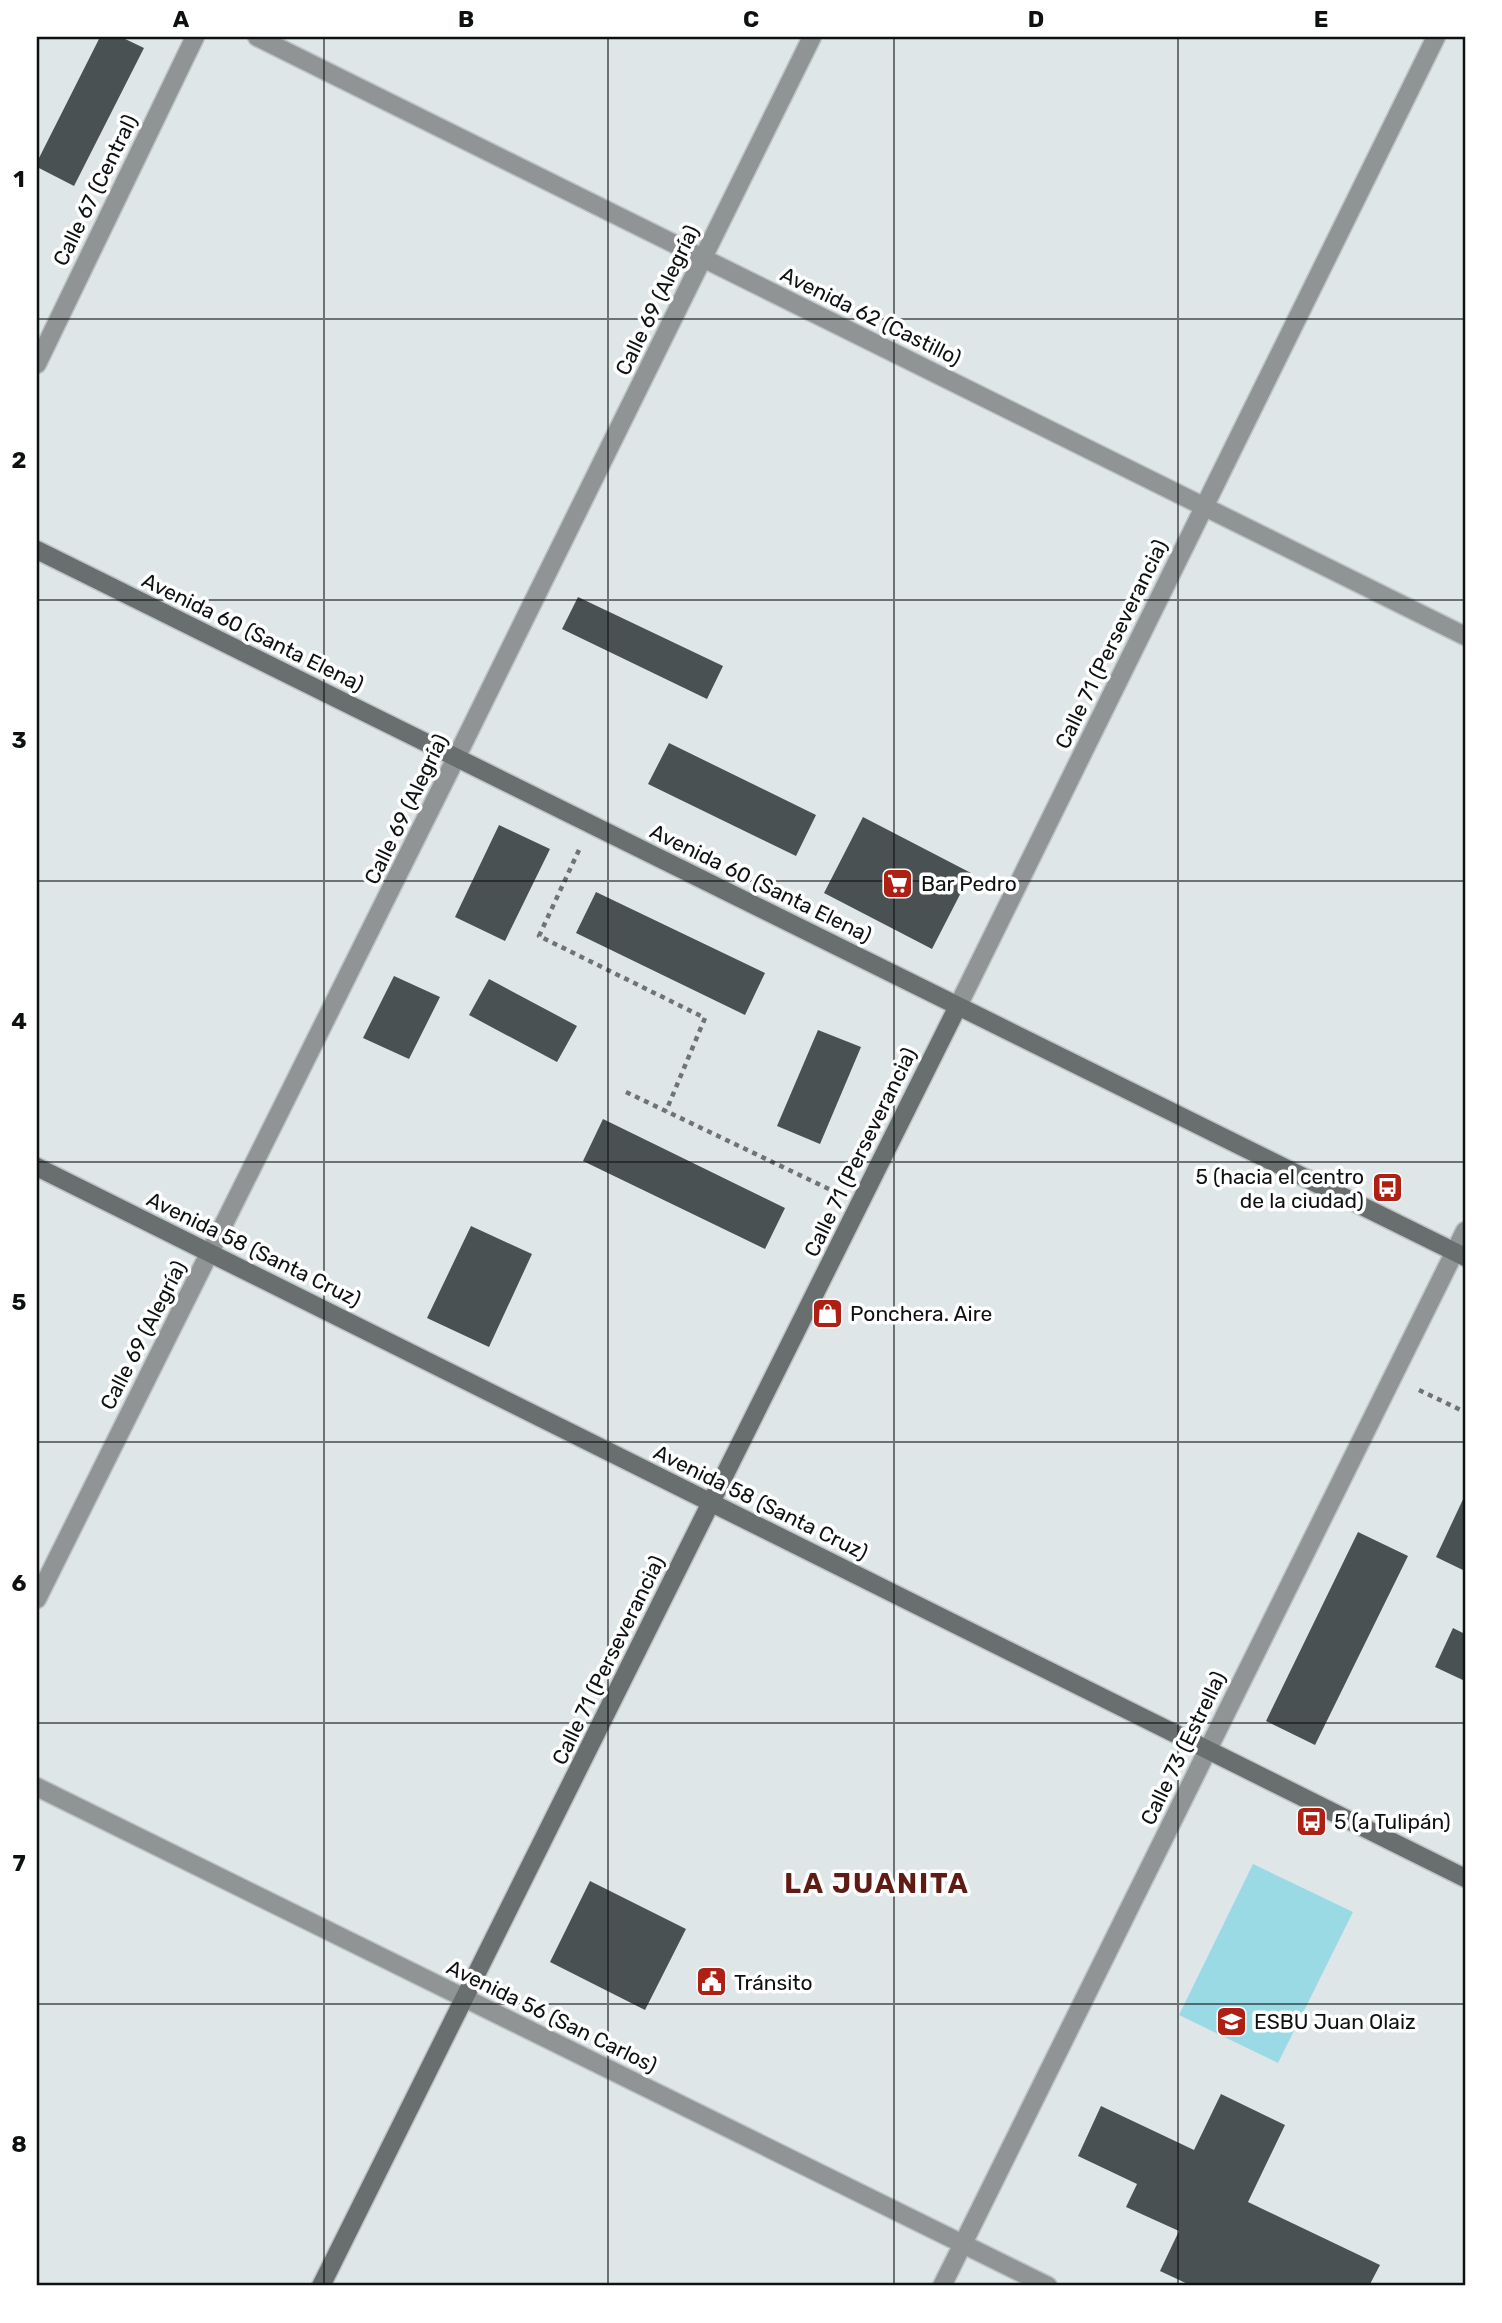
<svg xmlns="http://www.w3.org/2000/svg" width="1502" height="2323" font-family="Rubik,sans-serif">
<style>
.green{fill:#9adae5}
.building{fill:#4a5152}
.lines{fill:none;stroke-linecap:round;stroke-linejoin:round}
.street-casing{stroke:#bdc4c6;stroke-width:21}
.secondary-casing{stroke:#bdc4c6;stroke-width:21}
.path{stroke:#6e7475;stroke-width:4.5;stroke-dasharray:5 5;stroke-linecap:butt}
.street{stroke:#919495;stroke-width:18}
.secondary{stroke:#696e6e;stroke-width:18}
.grid{fill:none;stroke:#0e1111;stroke-width:2;stroke-opacity:0.55}
.labels{text-anchor:middle;dominant-baseline:central;stroke-width:7;stroke-linejoin:round;paint-order:stroke}
.street-label{font-size:21px;fill:#0e1111;stroke:#fff}
.poi-label{font-size:21px;fill:#0e1111;stroke:#fff;text-anchor:start}
.district-label{font-size:28px;font-weight:bold;letter-spacing:2px;fill:#601c14;stroke:#fff}
.neatline{fill:none;stroke:#0e1111;stroke-width:2.5}
.grid-label{font-size:23px;text-anchor:middle;font-weight:bold;fill:#0e1111}
</style>
<rect width="100%" height="100%" fill="#dee6e8"/>
<path class="green" d="M1253,1864L1353,1912L1278,2063L1179,2015Z"/>
<path class="building" d="M100,37H121L144,48L74,186L37,167V162Z
M578,597L723,666L707,699L562,629Z
M669,743L816,815L796,856L648,784Z
M863,817L971,873L932,949L824,893Z
M499,825L550,849L505,941L455,917Z
M596,892L765,973L745,1015L576,933Z
M394,976L440,997L409,1059L363,1038Z
M489,979L577,1026L557,1062L469,1015Z
M818,1030L861,1047L820,1144L777,1126Z
M603,1119L785,1208L765,1249L583,1161Z
M471,1226L532,1254L489,1347L427,1318Z
M1465,1495V1571L1436,1557Z
M1358,1532L1408,1556L1315,1745L1266,1721Z
M1453,1628L1465,1634V1681L1435,1667Z
M590,1881L686,1929L645,2010L550,1962Z
M1221,2094L1285,2125L1248,2202L1380,2265L1369,2286H1192L1160,2271L1179,2231L1126,2207L1137,2184L1078,2156L1101,2106L1194,2150Z"/>
<g class="lines">
<defs>
<path id="street" d="M257,37L1465,636
M37,364L195,37
M958,1006L1436,37
M37,1599L456,758L812,37
M37,1787L1048,2286
M942,2286L1465,1231"/>
<path id="secondary" d="M37,550L1465,1257
M37,1167L1465,1878
M321,2286L958,1006"/>
</defs>
<use href="#street" class="street-casing"/>
<use href="#secondary" class="secondary-casing"/>
<path class="path" d="M579,850L539,936L705,1018L666,1111
M626,1092L833,1191
M1419,1390L1465,1412"/>
<use href="#street" class="street"/>
<use href="#secondary" class="secondary"/>
</g>
<path class="grid" d="M324,37V2286M608,37V2286M894,37V2286M1178,37V2286M37,319H1465M37,600H1465M37,881H1465M37,1162H1465M37,1442H1465M37,1723H1465M37,2004H1465"/>
<defs>
<symbol id="supermarket-square" viewBox="-11 -11 22 22"><rect x="-9" y="-9" width="18" height="18" rx="4" fill="#af2014" stroke="#fff"/><path d="M-6-5.5h2.5l.6 2H6L4.5 2H-2.5L-4.4-4H-6ZM-1.5 3.2a1.3 1.3 0 1 0 .1 0ZM3 3.2a1.3 1.3 0 1 0 .1 0Z" fill="#fff"/></symbol>
<symbol id="bus-square" viewBox="-11 -11 22 22"><rect x="-9" y="-9" width="18" height="18" rx="4" fill="#af2014" stroke="#fff"/><path d="M-5-6H5V4H4V6H2V4H-2V6H-4V4H-5ZM-3.5-4V0h7V-4ZM-3.5 1.2v1.5H-2V1.2ZM2 1.2v1.5H3.5V1.2Z" fill="#fff"/></symbol>
<symbol id="shop-square" viewBox="-11 -11 22 22"><rect x="-9" y="-9" width="18" height="18" rx="4" fill="#af2014" stroke="#fff"/><path d="M-5-2.5h2.3a2.7 3.5 0 0 1 5.4 0H5L5.5 6h-11ZM-1.5-2.5h3a1.5 2.3 0 0 0-3 0Z" fill="#fff"/></symbol>
<symbol id="civic-square" viewBox="-11 -11 22 22"><rect x="-9" y="-9" width="18" height="18" rx="4" fill="#af2014" stroke="#fff"/><path d="M-.6-6.5H3V-4.5H.6V-3L4-1V1h2V6H-6V1h2V-1L-.6-3ZM-1.2 2.5V6h2.4V2.5Z" fill="#fff"/></symbol>
<symbol id="school-square" viewBox="-11 -11 22 22"><rect x="-9" y="-9" width="18" height="18" rx="4" fill="#af2014" stroke="#fff"/><path d="M0-5L7-2L0 1L-7-2ZM-4 1L0 2.5L4 1V4Q0 6-4 4Z" fill="#fff"/></symbol>
</defs>
<g fill-rule="evenodd">
<use href="#supermarket-square" x="880" y="866" width="35" height="35"/>
<use href="#bus-square" x="1370" y="1170" width="35" height="35"/>
<use href="#shop-square" x="810" y="1296" width="35" height="35"/>
<use href="#bus-square" x="1294" y="1804" width="35" height="35"/>
<use href="#civic-square" x="694" y="1964" width="35" height="35"/>
<use href="#school-square" x="1214" y="2004" width="35" height="35"/>
</g>
<g class="labels">
<g class="street-label">
<text transform="translate(95 190) rotate(-64)">Calle 67 (Central)</text>
<text transform="translate(657 300) rotate(-64)">Calle 69 (Alegría)</text>
<text transform="translate(871 316) rotate(26)">Avenida 62 (Castillo)</text>
<text transform="translate(253 632) rotate(26)">Avenida 60 (Santa Elena)</text>
<text transform="translate(1111 644) rotate(-64)">Calle 71 (Perseverancia)</text>
<text transform="translate(406 809) rotate(-64)">Calle 69 (Alegría)</text>
<text transform="translate(761 883) rotate(26)">Avenida 60 (Santa Elena)</text>
<text transform="translate(860 1152) rotate(-64)">Calle 71 (Perseverancia)</text>
<text transform="translate(254 1249) rotate(26)">Avenida 58 (Santa Cruz)</text>
<text transform="translate(143 1335) rotate(-63)">Calle 69 (Alegría)</text>
<text transform="translate(761 1502) rotate(26)">Avenida 58 (Santa Cruz)</text>
<text transform="translate(608 1660) rotate(-64)">Calle 71 (Perseverancia)</text>
<text transform="translate(1183 1748) rotate(-64)">Calle 73 (Estrella)</text>
<text transform="translate(552 2016) rotate(26)">Avenida 56 (San Carlos)</text>
</g>
<g class="poi-label">
<text x="921" y="883">Bar Pedro</text>
<text x="1364" y="1176" text-anchor="end">5 (hacia el centro<tspan x="1364" dy="24">de la ciudad)</tspan></text>
<text x="850" y="1313">Ponchera. Aire</text>
<text x="1334" y="1821">5 (a Tulipán)</text>
<text x="734" y="1982">Tránsito</text>
<text x="1254" y="2021">ESBU Juan Olaiz</text>
</g>
<g class="district-label">
<text x="877" y="1883">LA JUANITA</text>
</g>
</g>
<rect width="1502" height="2323" fill="none" stroke="#ffffff" stroke-width="77"/>
<rect x="38" y="38" width="1426" height="2246" class="neatline"/>
<g class="grid-label">
<text x="181" y="27">A</text>
<text x="466" y="27">B</text>
<text x="751" y="27">C</text>
<text x="1036" y="27">D</text>
<text x="1321" y="27">E</text>
<text x="19" y="187">1</text>
<text x="19" y="468">2</text>
<text x="19" y="748">3</text>
<text x="19" y="1029">4</text>
<text x="19" y="1310">5</text>
<text x="19" y="1591">6</text>
<text x="19" y="1871">7</text>
<text x="19" y="2152">8</text>
</g>
</svg>
